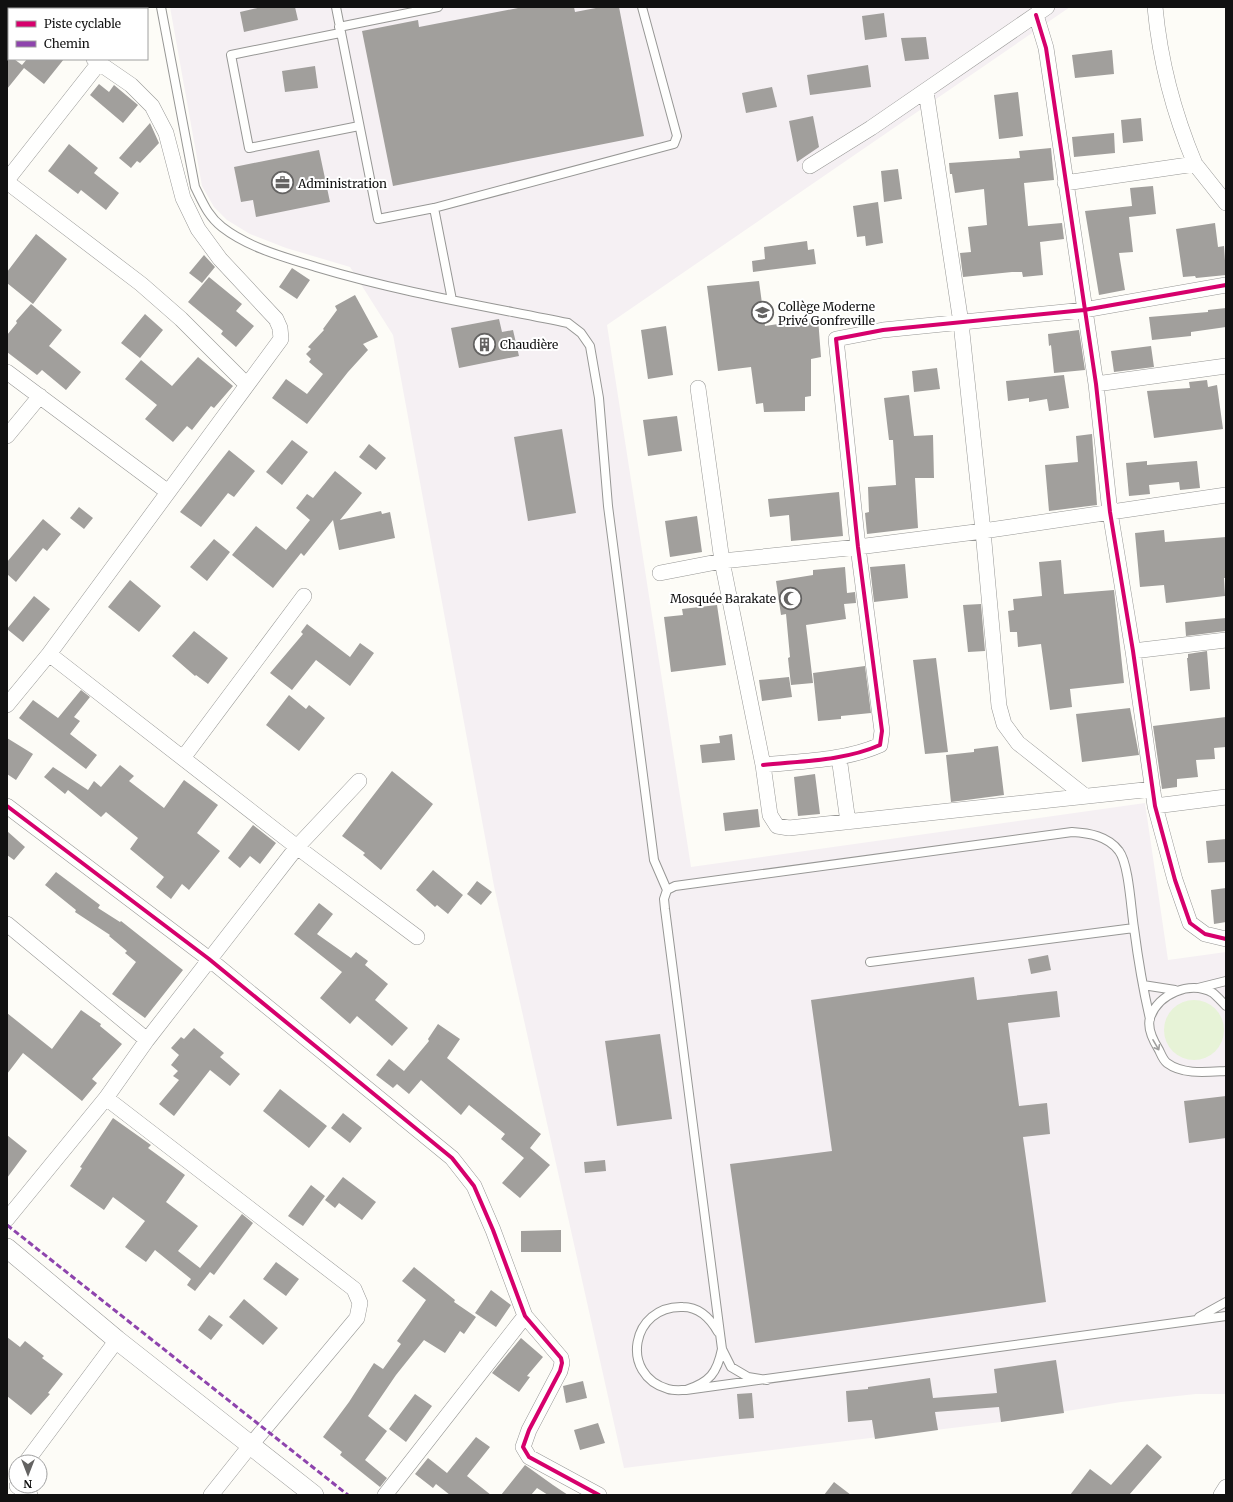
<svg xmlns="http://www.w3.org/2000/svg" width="1233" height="1502" font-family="Merriweather,serif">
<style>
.industrial{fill:#f5f0f3}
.green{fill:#e7f3d7}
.building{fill:#a19f9c}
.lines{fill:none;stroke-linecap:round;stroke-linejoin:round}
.service-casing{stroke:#979795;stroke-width:10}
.minor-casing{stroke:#979795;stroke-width:16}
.tertiary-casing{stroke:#979795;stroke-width:20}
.service{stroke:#fffffe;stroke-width:8}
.minor{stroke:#fffffe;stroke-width:15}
.tertiary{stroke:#fffffe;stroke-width:19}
.quiet{stroke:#8e44ad;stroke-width:3;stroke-dasharray:6 3;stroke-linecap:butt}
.cycleway-casing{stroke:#fff;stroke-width:6}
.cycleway{stroke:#d6006c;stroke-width:4}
.oneway{stroke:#a0a09f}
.labels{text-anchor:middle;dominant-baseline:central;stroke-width:4;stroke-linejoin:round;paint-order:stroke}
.poi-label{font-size:12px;fill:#111;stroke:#fff;text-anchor:start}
</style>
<rect width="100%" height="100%" fill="#fdfcf7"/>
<path class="industrial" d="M170,7H1070L607,325L691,867L1145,803L1168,960L1226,952V1394H1196L1121,1402L1001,1422L624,1468L494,886L393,335L350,267L286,248L250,234L227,220L214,207L202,186Z"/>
<path class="green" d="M1164 1030a30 30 0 1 1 60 0a30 30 0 1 1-60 0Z"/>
<path class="building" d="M262,7H295L298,20L244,32L240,12Z
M523,7H574L575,12L601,7H619L644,136L393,186L362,31L418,20L419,27Z
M884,13L887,37L865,40L862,16Z
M926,37L929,59L905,61L901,38Z
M1112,50L1114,74L1075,78L1072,55Z
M7,54L9,59H14L22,65L27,59H64L44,84L24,68L7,89Z
M868,65L871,87L810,95L807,75Z
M315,66L318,88L285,92L282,71Z
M99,84L109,92L114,85L138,105L123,123L90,95Z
M772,87L777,107L746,113L742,93Z
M1018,92L1023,136L999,139L994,95Z
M813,116L819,147L797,162L789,121Z
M1141,118L1143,141L1123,143L1121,120Z
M150,123L159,143L140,163L137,161L131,168L119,158Z
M1114,133L1115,153L1074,157L1072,137Z
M69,144L98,168L94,173L119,193L106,210L81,190L78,194L48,171Z
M1051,148L1054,180L1024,183L1028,226L1062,223L1064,239L1040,242L1043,275L1023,277L1022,272H1012L963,277L960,253L971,252L968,227L987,225L984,189L955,193L952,174H950L949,163L1020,158L1019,151Z
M319,150L330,202L256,217L253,200L241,202L234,167Z
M898,169L902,199L884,202L881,171Z
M1153,186L1156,214L1129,217L1133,252L1119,253L1125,290L1099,295L1085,211L1132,206L1130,188Z
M878,202L883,243L866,246L865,236L857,237L853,206Z
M1215,223L1218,247L1224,246L1226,275L1196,278L1195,276L1183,277L1176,229Z
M36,234L67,259L33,304L7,283V272Z
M807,241L808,250L814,249L816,264L753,272L752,261L765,259L764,247Z
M204,255L215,267L202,283L189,273Z
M292,268L310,280L297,299L279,287Z
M209,277L242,304L236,311L254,326L236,347L221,334L223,331L188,302Z
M759,281L765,326L818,318L821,357L811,359V396L805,397V411L764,412L763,403L756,404L751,367L718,371L707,286Z
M355,295L378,337L363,344L368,350L348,372L307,424L272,398L286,379L307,394L323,374L309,362L311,359L306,354L311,349L308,347L324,330L323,329L337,310L335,306Z
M31,304L62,330L49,346L81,372L66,390L42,370L37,375L7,352V335L17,323L16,321Z
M1226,308V327L1191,332V336L1152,340L1149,317L1208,312V310Z
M145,314L163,330L140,358L121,343Z
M499,319L502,332L513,330L519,356L459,368L451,328Z
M666,326L673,375L648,379L641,330Z
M1079,330L1085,370L1054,373L1051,345L1049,346L1048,334Z
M1151,346L1154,367L1114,372L1111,351Z
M198,357L233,386L214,408L211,406L192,430L187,426L173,442L145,419L157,405L125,379L141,360L172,386Z
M937,368L940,389L914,392L912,371Z
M1064,375L1069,408L1049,411L1047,399L1029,402V398L1008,401L1006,381Z
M1207,380L1208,387L1217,385L1223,429L1154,438L1147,391L1190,388L1189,382Z
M909,395L914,436L933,435L934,478H915L918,528L867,534L865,513L869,512L868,487L896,485L893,440H889L884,398Z
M677,416L682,451L648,456L643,420Z
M562,429L576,513L528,521L514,437Z
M1092,434L1097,505L1049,511L1045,465L1078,462L1076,436Z
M292,440L308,452L282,485L266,472Z
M369,444L386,458L376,470L359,457Z
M229,450L255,471L234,497L228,493L201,527L180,512Z
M1147,461V465L1197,461L1200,488L1180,490L1179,482L1149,485L1150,494L1129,496L1126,463Z
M335,471L362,493L340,520L381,511L382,514L390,512L395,538L339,550L333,520L304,556L301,553L273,588L232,555L256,526L286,550L310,520L296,508L307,494L313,498Z
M839,492L843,536L791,541L789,515L770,517L768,499Z
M79,507L93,518L84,529L70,518Z
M697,516L702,552L670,557L665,521Z
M43,519L61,534L47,551L43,548L16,582L7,574V562Z
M1164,530L1165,542L1226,537V578H1224L1225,596L1166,603L1164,585L1140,587L1135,533Z
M214,539L230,552L207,581L190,567Z
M1061,560L1064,594L1114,590L1124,683L1070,689L1072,707L1050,710L1041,644L1018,647L1017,632H1010L1008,611L1014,610L1013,599L1042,596L1039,562Z
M905,564L908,598L874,602L870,567Z
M845,567L847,593L855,592L856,603L844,604L846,619L806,625L813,683L791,685L788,658L790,657L786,614L781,615L776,581L813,575V570Z
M130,580L161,606L139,632L108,607Z
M34,596L50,609L23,642L7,629Z
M981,604L985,651L968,652L963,605Z
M717,605L726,665L671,672L664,617L683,615L682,609Z
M1226,618V631L1186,636L1185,622Z
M307,624L350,657L360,643L374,653L350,686L316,660L292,690L270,673L303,634L301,632Z
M194,631L228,658L208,684L196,675L195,676L172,656Z
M1207,651L1210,689L1190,691L1187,658H1188V654Z
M936,658L948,752L925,754L913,660Z
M865,666L871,713L841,716V719L818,721L813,673Z
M789,677L792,697L762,701L759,680Z
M81,690L90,697L74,717L80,721L70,734L97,755L86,769L19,718L33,700L58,718Z
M289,695L306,709L309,705L325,718L299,751L266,725Z
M1130,708L1139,755L1082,762L1076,714Z
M1226,717V747L1214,748L1215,759L1196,760L1198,777L1177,779V787L1162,789L1153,726Z
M732,734L735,760L702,763L700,745L720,743L719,736Z
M7,738L33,754L16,780L7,774Z
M998,746L1004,795L951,802L946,755L974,752V749Z
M120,765L134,776L129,781L164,808L184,780L218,805L197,833L220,851L189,890L182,884L171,899L156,887L164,877L130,849L138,838L106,812L101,817L68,790L65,794L44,777L53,767L88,790L94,781L101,787Z
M392,771L433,804L381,870L363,855L365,853L342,836Z
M815,774L820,814L798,816L794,777Z
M758,809L760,827L725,831L723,813Z
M253,825L276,843L260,864L250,856L240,868L228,858Z
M7,831L25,847L14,860L7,855Z
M1226,839V862L1208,863L1206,841Z
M433,870L463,895L448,914L437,905L435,907L416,890Z
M56,872L100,905L98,908L120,922L121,921L183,970L145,1018L112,994L136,962L125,953L127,951L109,936L110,935L75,912L76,910L45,885Z
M477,881L492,892L481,905L467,894Z
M1226,888V922L1214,924L1211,890Z
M319,903L333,914L317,934L351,958L356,952L368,961L365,965L388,984L375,1000L408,1028L392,1046L357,1016L350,1024L320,998L342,972L294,934Z
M1048,955L1051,970L1031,974L1028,959Z
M974,977L977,1000L1057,991L1060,1017L1008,1023L1019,1106L1047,1103L1050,1134L1023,1137L1046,1302L755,1343L730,1164L832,1151L811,1000Z
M81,1010L101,1024L100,1026L122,1044L92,1079L97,1083L82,1101L23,1053L7,1074V1013L52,1049Z
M438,1024L460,1039L447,1058L541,1134L530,1148L550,1165L520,1198L502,1183L524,1158L501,1139L505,1134L469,1105L461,1115L421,1080L409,1094L397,1084L393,1088L376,1075L389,1059L404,1071L429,1041L428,1039Z
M194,1028L224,1053L220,1057L240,1074L230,1086L210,1070L174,1116L159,1104L179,1080L173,1076L178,1071L171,1065L179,1055L171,1048L181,1037L184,1039Z
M660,1034L672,1119L617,1126L605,1041Z
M280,1089L327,1126L309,1148L263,1111Z
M1226,1096V1138L1189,1143L1184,1101Z
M343,1113L362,1128L350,1143L331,1128Z
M113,1118L151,1145L148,1148L185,1175L166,1202L198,1226L178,1251L200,1268L242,1214L253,1223L214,1275L210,1272L195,1291L187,1285L191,1279L155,1250L146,1262L125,1247L145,1221L113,1197L104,1210L70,1186L82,1168L80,1167Z
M7,1135L27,1151L7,1178Z
M605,1160L606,1171L585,1173L584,1162Z
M343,1177L376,1202L362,1220L339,1203L335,1208L325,1200Z
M311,1185L325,1196L303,1226L288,1216Z
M561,1230V1252H521V1231Z
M276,1262L299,1279L286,1296L263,1279Z
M414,1267L455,1300L454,1302L476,1317L464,1334L460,1331L445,1353L424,1340L396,1375L368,1416L387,1431L365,1460L387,1478L380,1487L340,1455L342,1452L323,1437L349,1402L374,1363L383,1369L401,1344L397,1341L426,1300L402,1281Z
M491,1290L511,1305L496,1327L475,1313Z
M244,1299L278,1328L263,1345L229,1317Z
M209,1315L223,1325L211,1340L198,1330Z
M7,1337L20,1347L25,1341L44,1356L42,1358L63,1374L48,1393L50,1394L31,1415L7,1396Z
M521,1338L543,1357L527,1376L530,1377L519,1392L492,1373Z
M1056,1360L1064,1413L1001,1422L999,1407L935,1412L938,1430L875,1439L872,1420L848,1422L846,1391L868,1389V1387L930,1378L933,1398L997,1393L994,1369Z
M583,1381L587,1398L566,1403L563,1386Z
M752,1393L754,1418L739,1419L737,1394Z
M415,1394L432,1406L406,1442L389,1429Z
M598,1423L605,1443L580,1450L574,1430Z
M476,1437L490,1447L467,1476L491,1495H450L436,1484L433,1488L415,1474L428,1458L447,1473Z
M1147,1444L1162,1457L1129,1495H1070L1090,1469L1111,1485Z
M525,1465L553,1485L568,1495H548L537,1488L531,1495H501Z
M834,1482L851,1495H824Z"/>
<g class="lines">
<defs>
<path id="service" d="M161,7L195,187C203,203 208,216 222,227C249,248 284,257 316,267C399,292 484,306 568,323L581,333L590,346L599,398L608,506L654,860L667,890
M336,7L378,219L434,208L674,144L677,136L642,7
M339,27L438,7
M340,33L231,55L249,148L359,126
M434,208L452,300
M870,962L1134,928
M1143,985L1175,990
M1198,988L1226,981
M1226,1006C1222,1002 1217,996 1213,993C1190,980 1158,994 1150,1018C1147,1028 1154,1042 1159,1050C1161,1054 1163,1060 1167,1063C1183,1075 1207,1072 1226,1071
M1199,1317L1226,1302
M718,1332C710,1318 699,1307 683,1307C631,1305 619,1375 668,1389C674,1391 681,1390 686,1390L1226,1316
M767,1380L748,1377L731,1367L722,1349L665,909L664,899L667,890L675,886L1072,832C1089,833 1108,836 1119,851C1129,864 1131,910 1134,928C1138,959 1143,989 1150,1019
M686,1390C710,1382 717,1373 722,1349"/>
<path id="minor" d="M30,7L32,9
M1155,7C1160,61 1174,114 1195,164
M1036,15L1046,48L1096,384L1110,512L1133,651L1155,806L1175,880L1190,923L1205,934L1226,939
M926,91L961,323L983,531L999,706L1004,724L1018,743L1085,796
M810,166L871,128L1047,7
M7,180L99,63L94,59
M7,182L141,284L181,319L247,385
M1065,183L1195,164L1226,203
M7,372L168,492
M1096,384L1226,366
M698,388L722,561L763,765L770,815L777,826L789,828L1153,789
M7,436L40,396
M660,573L722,561L858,547L983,531L1226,495
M1133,651L1226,640
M49,654L297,847L417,937
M7,705L49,654L281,339L280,328L276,319L220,259L198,229L183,198L166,133L152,106L131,85L99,63
M839,757L848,822
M183,758L304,596
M763,765C801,761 844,761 880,745L882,731L858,547L836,339L883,330L1084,310L1226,285
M7,806L209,959L452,1158L474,1186L493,1230L525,1316L561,1358L562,1363L560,1371L529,1430L523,1447L529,1457L599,1495
M1155,806L1226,797
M7,924L147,1040
M106,1098L354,1289L360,1303L357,1318L250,1446L211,1495
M7,1219L106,1098L147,1040L297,847L359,781
M26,1462L117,1340
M17,1486L30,1495
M385,1495L525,1316
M1221,1495L1226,1487"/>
<path id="tertiary" d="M7,1248L117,1340L314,1495"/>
</defs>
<use href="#service" class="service-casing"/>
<use href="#minor" class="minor-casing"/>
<use href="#tertiary" class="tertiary-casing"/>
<use href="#service" class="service"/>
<use href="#minor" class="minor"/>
<use href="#tertiary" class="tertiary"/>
<path class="quiet" d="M7,1225L348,1495"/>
<defs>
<path id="cycleway" d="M1036,15L1046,48L1096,384L1110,512L1133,651L1155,806L1175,880L1190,923L1205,934L1226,939
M763,765C801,761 844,761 880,745L882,731L858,547L836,339L883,330L1084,310L1226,285
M7,806L209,959L452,1158L474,1186L493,1230L525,1316L561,1358L562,1363L560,1371L529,1430L523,1447L529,1457L599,1495"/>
</defs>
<use href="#cycleway" class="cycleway-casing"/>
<use href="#cycleway" class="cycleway"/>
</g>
<defs><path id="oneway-shaft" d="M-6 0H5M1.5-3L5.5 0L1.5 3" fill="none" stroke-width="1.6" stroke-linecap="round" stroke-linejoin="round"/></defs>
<use class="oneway" href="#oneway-shaft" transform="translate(1156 1045) rotate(60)"/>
<defs>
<symbol id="office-ring" viewBox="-11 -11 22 22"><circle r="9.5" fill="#fff" stroke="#646362" stroke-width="1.5"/><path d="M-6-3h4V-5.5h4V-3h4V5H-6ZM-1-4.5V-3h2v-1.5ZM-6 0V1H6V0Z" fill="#646362"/></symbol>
<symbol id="school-ring" viewBox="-11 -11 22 22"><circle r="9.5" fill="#fff" stroke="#646362" stroke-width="1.5"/><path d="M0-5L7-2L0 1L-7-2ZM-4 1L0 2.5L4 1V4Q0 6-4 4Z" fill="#646362"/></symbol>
<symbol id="building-ring" viewBox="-11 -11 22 22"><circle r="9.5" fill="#fff" stroke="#646362" stroke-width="1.5"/><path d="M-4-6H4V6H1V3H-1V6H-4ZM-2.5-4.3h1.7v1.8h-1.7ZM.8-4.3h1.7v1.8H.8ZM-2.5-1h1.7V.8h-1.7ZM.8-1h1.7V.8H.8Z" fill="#646362"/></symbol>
<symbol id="mosque-ring" viewBox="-11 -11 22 22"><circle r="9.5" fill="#fff" stroke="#646362" stroke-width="1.5"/><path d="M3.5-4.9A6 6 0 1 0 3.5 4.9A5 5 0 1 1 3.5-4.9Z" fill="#646362"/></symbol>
</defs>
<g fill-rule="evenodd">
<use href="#office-ring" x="270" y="170" width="25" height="25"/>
<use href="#school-ring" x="750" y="300" width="25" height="25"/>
<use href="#building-ring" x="472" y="332" width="25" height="25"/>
<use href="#mosque-ring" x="778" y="586" width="25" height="25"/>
</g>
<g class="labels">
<g class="poi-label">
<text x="298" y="183">Administration</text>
<text x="778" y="306">Collège Moderne<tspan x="778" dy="14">Privé Gonfreville</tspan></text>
<text x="500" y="344">Chaudière</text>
<text x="776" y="598" text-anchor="end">Mosquée Barakate</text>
</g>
</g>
<rect width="1233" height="1502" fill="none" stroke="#111111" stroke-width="16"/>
<rect x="8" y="8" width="140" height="52" fill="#ffffff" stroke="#a0a0a0"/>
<rect x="16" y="21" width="20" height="6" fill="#d6006c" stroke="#a0a0a0"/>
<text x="44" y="28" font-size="12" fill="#111111">Piste cyclable</text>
<rect x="16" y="41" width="20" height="6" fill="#8e44ad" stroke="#a0a0a0"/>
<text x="44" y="48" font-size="12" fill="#111111">Chemin</text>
<g transform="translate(28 1474) rotate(180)"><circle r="19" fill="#ffffff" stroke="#a0a0a0"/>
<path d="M0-3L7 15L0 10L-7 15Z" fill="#646362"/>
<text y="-6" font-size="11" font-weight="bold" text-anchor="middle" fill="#111111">N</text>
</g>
</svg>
